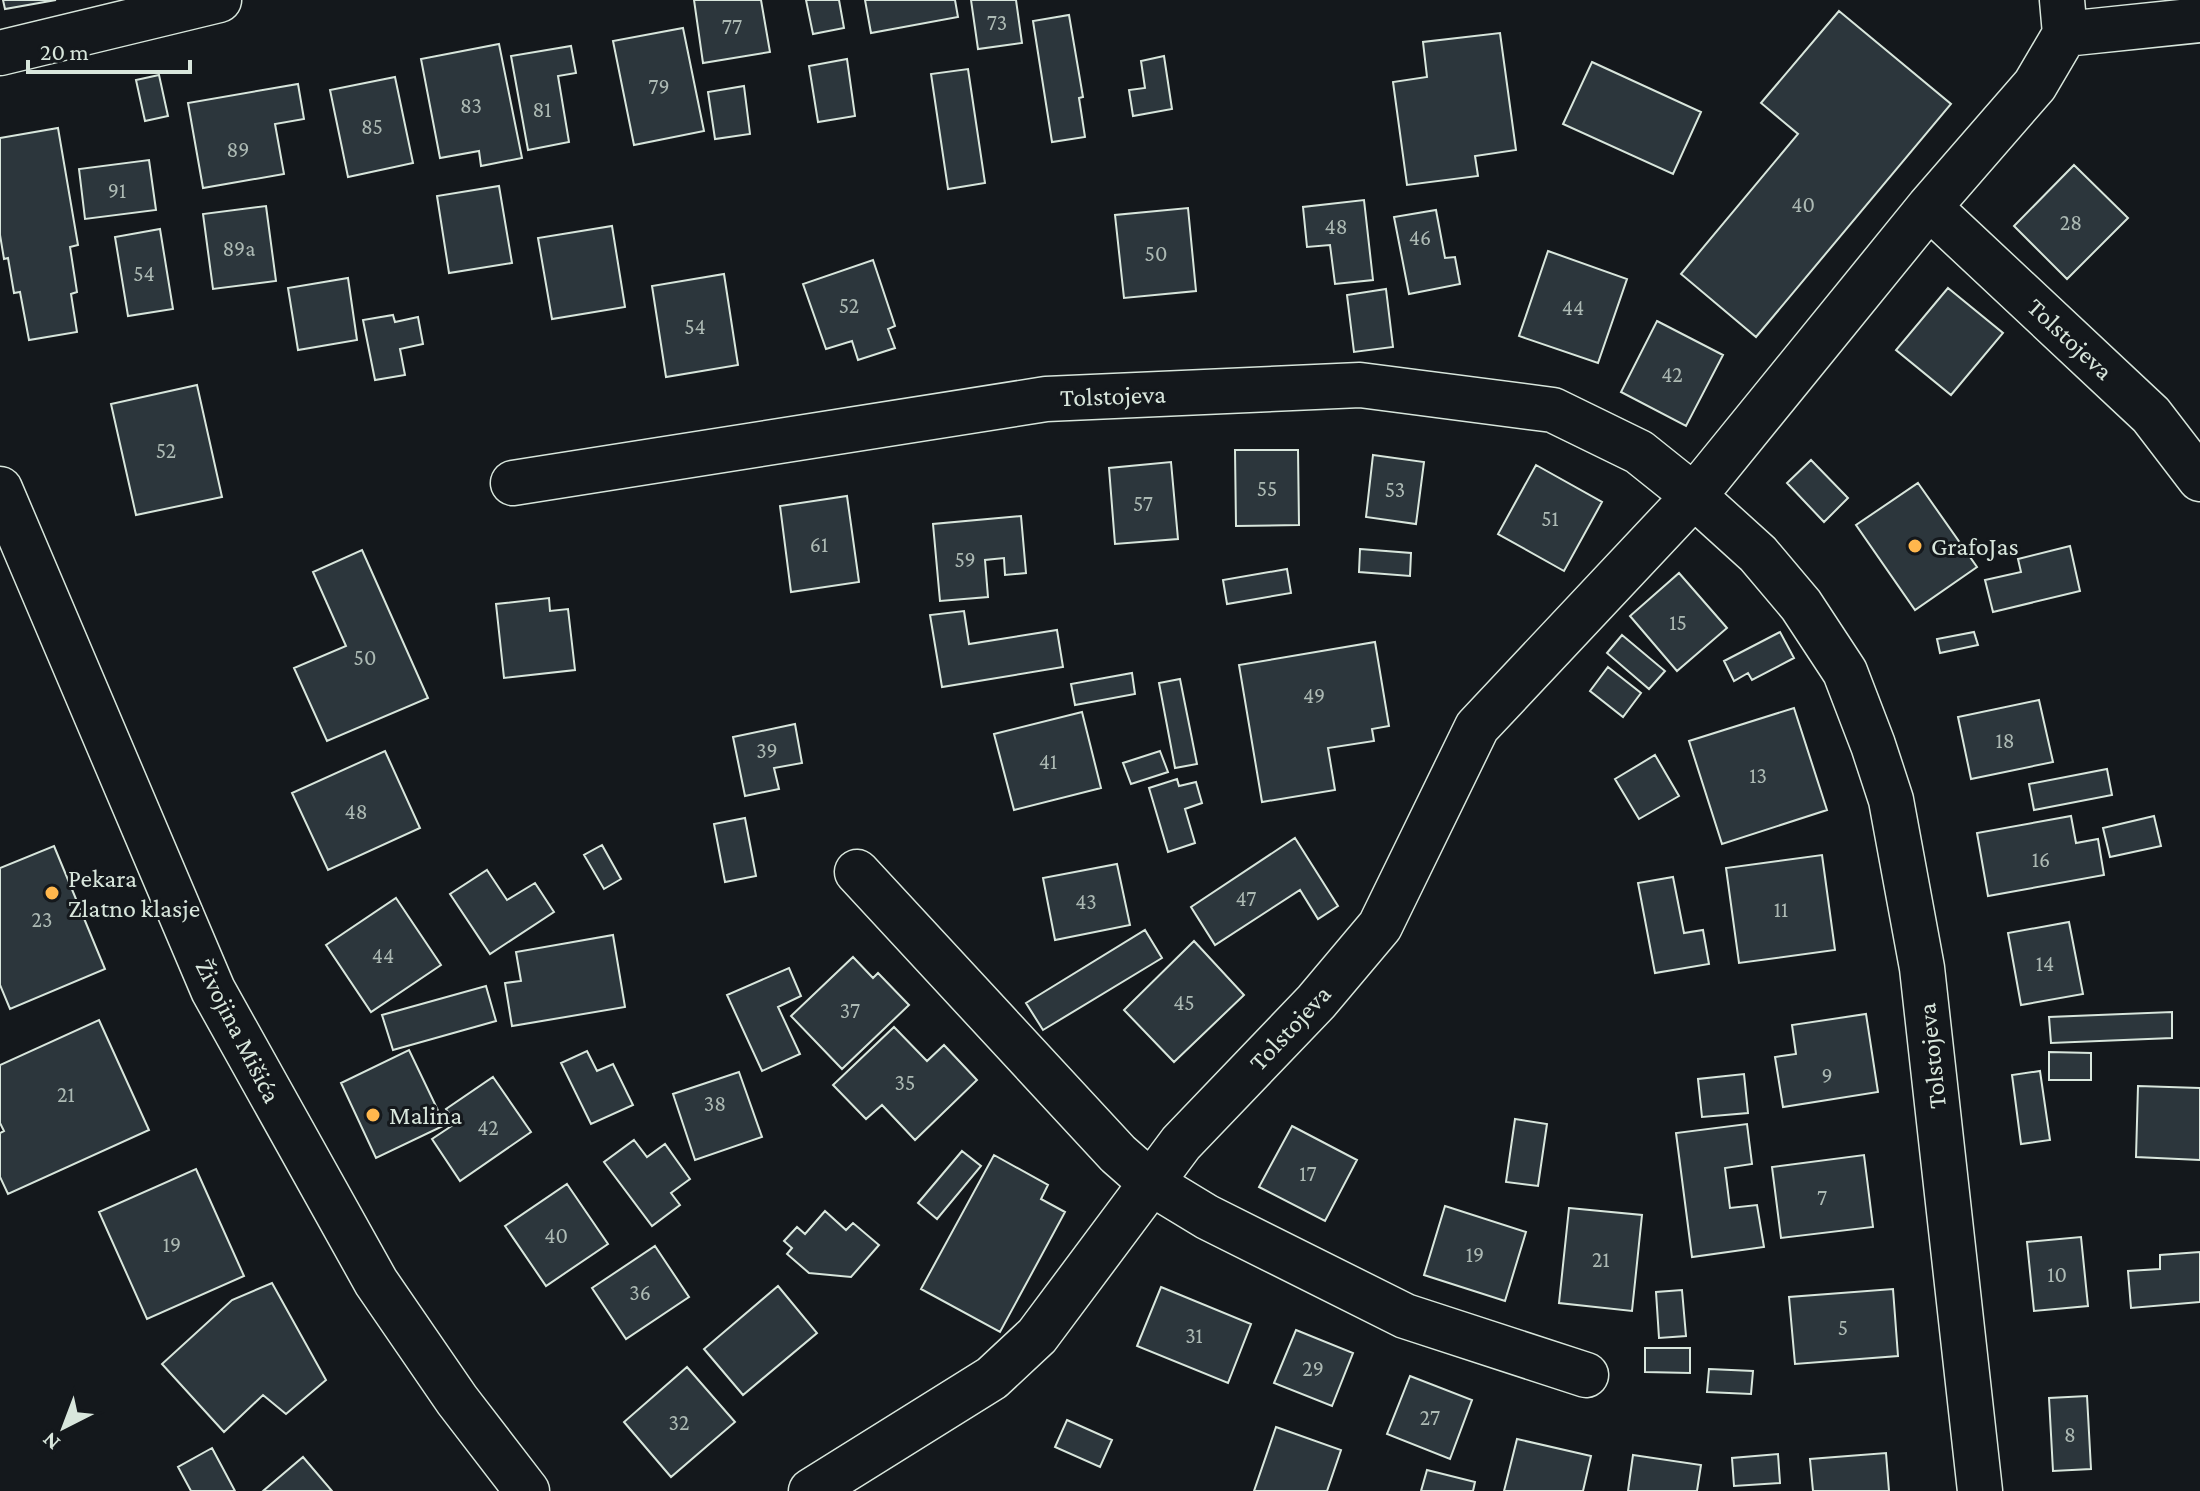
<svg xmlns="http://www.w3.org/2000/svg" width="2200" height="1491" font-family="'Crimson Pro',serif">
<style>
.building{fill:#2c363c;stroke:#d8e6dc;stroke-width:2}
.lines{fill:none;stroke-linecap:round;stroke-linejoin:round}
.minor-casing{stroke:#d8e6dc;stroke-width:47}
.major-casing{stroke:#d8e6dc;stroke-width:47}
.minor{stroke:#14181c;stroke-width:44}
.major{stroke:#14181c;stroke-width:44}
.poi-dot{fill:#ffb74d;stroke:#14181c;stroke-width:3}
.labels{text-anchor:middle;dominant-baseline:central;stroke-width:6;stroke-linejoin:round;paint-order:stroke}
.number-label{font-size:22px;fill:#adbab4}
.street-label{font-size:26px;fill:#d8e6dc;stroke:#14181c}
.poi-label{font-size:26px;fill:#d8e6dc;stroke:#14181c;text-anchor:start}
</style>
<rect width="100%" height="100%" fill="#14181c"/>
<path class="building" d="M3,0H56L5,9Z
M694,0H761L770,52L703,63Z
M806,0H839L844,28L813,34Z
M865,0H955L958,17L871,33Z
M971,0H1016L1022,43L978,49Z
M1839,11L1951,104L1756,337L1681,274L1798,134L1761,103Z
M1069,15L1083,97L1079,98L1085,137L1052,142L1033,21Z
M683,28L704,131L634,145L613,41Z
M1500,33L1516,150L1475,156L1478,176L1407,185L1393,82L1427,77L1423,42Z
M499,44L522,158L481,166L479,151L440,158L421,59Z
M571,46L576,73L558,76L569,142L528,150L511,56Z
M1164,56L1172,109L1133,116L1129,90L1145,88L1141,61Z
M847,59L855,116L818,122L809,66Z
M1592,62L1701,112L1673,174L1563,124Z
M968,69L985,183L948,189L931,74Z
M159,75L168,116L145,121L136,80Z
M395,77L413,163L348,177L330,90Z
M298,84L304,119L275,124L284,174L203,188L188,103Z
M744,86L750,134L715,139L708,92Z
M58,128L78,245L70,247L77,292L71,294L77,332L29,340L20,292L14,293L8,258L4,259L0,235V138Z
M149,160L156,210L85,219L79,169Z
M2074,165L2128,218L2067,279L2014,226Z
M499,186L512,263L449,273L437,196Z
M1364,200L1373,280L1335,284L1330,245L1307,247L1303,207Z
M266,206L276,281L213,289L203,214Z
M1188,208L1196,291L1124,298L1115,215Z
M1436,210L1445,258L1455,257L1460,284L1409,294L1394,217Z
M612,226L625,307L552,319L538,238Z
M160,229L173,309L128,316L115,237Z
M1548,251L1627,279L1598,363L1519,336Z
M873,260L895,326L888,329L895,348L858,360L852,341L826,349L803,284Z
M724,274L738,365L666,377L652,286Z
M348,278L357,340L298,350L288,288Z
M1948,288L2003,333L1951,395L1896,350Z
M1386,289L1393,347L1354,352L1347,295Z
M393,315L395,322L418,317L423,344L400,349L405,375L375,380L363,320Z
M1657,321L1723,355L1686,426L1621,392Z
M197,385L222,497L136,515L111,404Z
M1235,450H1298L1299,525L1236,526Z
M1373,455L1424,462L1416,524L1366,517Z
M1811,460L1848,498L1824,522L1787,483Z
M1171,462L1178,539L1115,544L1109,468Z
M1536,465L1602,502L1564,571L1498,534Z
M1918,483L1977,567L1915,610L1856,525Z
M847,496L859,582L791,592L780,506Z
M1021,516L1026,573L1005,575L1004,558L985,560L988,597L940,601L933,524Z
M2070,546L2080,591L1993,612L1985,580L2021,572L2018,559Z
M1360,549L1411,553L1410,576L1359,572Z
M362,550L428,698L327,741L294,668L346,646L313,572Z
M1287,569L1291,593L1227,604L1223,580Z
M1679,573L1727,628L1677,671L1630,616Z
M549,598L550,611L568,609L575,670L504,678L496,604Z
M964,611L969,644L1057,630L1063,667L942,687L930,615Z
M1780,632L1794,658L1752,680L1748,673L1734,681L1724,661Z
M1974,632L1978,645L1940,653L1937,639Z
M1622,635L1665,671L1649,689L1607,653Z
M1375,642L1389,726L1372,729L1374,741L1328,748L1335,790L1262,802L1239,665Z
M1608,667L1641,693L1623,717L1590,691Z
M1132,673L1135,694L1075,705L1071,684Z
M1180,679L1197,764L1175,768L1159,683Z
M2039,700L2053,762L1971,779L1958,717Z
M1794,708L1827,810L1722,844L1689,741Z
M1082,712L1101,788L1014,810L994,734Z
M795,724L802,763L774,768L779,789L745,796L733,737Z
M385,751L420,828L328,870L292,793Z
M1160,751L1168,772L1131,784L1123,763Z
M1655,755L1679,796L1639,819L1615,779Z
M2107,769L2112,795L2034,810L2029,784Z
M1177,779L1179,786L1196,782L1202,803L1185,809L1195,843L1168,852L1149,788Z
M2071,816L2076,843L2098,839L2104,875L1988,896L1977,833Z
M2154,816L2161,846L2110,857L2103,828Z
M745,818L756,876L725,882L714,824Z
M1295,838L1338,906L1318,919L1300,890L1215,945L1191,907Z
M602,845L621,879L604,889L584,855Z
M54,846L105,969L10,1009L0,985V868Z
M1822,855L1835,950L1739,963L1726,868Z
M1117,864L1130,925L1055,940L1043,878Z
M487,870L507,900L535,883L554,912L490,954L450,894Z
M1673,877L1684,933L1703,930L1709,964L1655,973L1638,883Z
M396,898L441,965L371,1012L326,945Z
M2069,922L2083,994L2021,1005L2008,933Z
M1145,930L1162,958L1043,1030L1026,1003Z
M613,935L625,1007L512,1026L505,983L521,981L516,952Z
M1194,941L1244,995L1174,1062L1124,1010Z
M853,957L873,978L878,973L909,1005L842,1069L791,1016Z
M789,968L801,996L778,1007L800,1054L762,1071L727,995Z
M486,986L496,1021L393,1050L382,1015Z
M2172,1012V1038L2051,1043L2049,1017Z
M1866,1014L1878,1092L1783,1107L1775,1057L1796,1054L1792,1025Z
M99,1020L149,1130L8,1194L0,1177V1133L4,1131L0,1123V1065Z
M894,1027L927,1061L944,1045L977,1080L915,1140L882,1105L866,1119L833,1085Z
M409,1050L445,1125L376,1158L341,1083Z
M587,1051L597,1071L613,1064L633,1105L591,1124L561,1063Z
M2049,1052L2091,1053V1080H2049Z
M2040,1071L2050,1140L2021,1144L2012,1075Z
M739,1072L762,1137L695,1160L673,1094Z
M1744,1074L1748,1113L1702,1117L1698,1079Z
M493,1077L531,1132L460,1181L432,1139L456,1123L446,1109Z
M2138,1086L2200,1088V1160L2136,1157Z
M1515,1119L1547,1124L1538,1186L1506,1182Z
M1747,1124L1752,1164L1725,1168L1730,1208L1757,1205L1764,1247L1692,1257L1676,1133Z
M1292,1126L1357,1160L1325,1221L1259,1187Z
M634,1140L647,1157L665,1144L690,1179L671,1193L680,1205L652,1226L604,1162Z
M962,1151L981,1166L937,1219L918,1203Z
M994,1155L1048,1185L1041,1199L1065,1212L1000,1332L921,1289Z
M1864,1155L1873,1227L1781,1238L1772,1167Z
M196,1169L244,1276L147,1319L99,1212Z
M567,1184L608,1244L546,1286L505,1226Z
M1445,1206L1526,1232L1505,1301L1424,1275Z
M1569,1208L1642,1215L1632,1311L1559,1303Z
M825,1211L846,1230L853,1223L879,1245L851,1277L809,1273L787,1254L792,1248L784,1241L797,1227L805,1234Z
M2081,1237L2088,1306L2034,1311L2027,1242Z
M655,1246L689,1297L626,1339L592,1288Z
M2200,1252V1302L2131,1308L2128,1271L2160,1269V1255Z
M272,1283L326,1380L286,1414L263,1395L224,1432L162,1364L232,1300Z
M778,1286L817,1333L743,1395L704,1349Z
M1161,1287L1251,1324L1228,1383L1137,1346Z
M1893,1289L1898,1356L1795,1364L1789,1297Z
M1682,1290L1686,1336L1659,1338L1656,1292Z
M1296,1330L1353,1353L1332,1406L1274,1383Z
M1645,1348H1690V1373L1645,1372Z
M687,1367L735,1422L671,1477L624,1422Z
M1709,1369L1753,1371L1751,1394L1707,1392Z
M1410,1376L1472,1400L1450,1459L1387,1434Z
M2087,1396L2091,1469L2053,1471L2049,1398Z
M1067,1420L1112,1440L1100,1467L1055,1447Z
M1276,1427L1341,1450L1327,1491H1254Z
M1517,1439L1591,1456L1583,1491H1504Z
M212,1448L235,1491H191L178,1467Z
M1886,1453L1889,1491H1813L1810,1459Z
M1778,1454L1780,1483L1734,1486L1732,1458Z
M1633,1455L1701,1465L1697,1491H1628Z
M303,1457L332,1491H263Z
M1427,1470L1475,1482L1473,1491H1421Z"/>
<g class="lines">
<defs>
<path id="minor" d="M2065,34L2200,20
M0,53L219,0
M1929,207L2151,415L2200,479
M513,483L1046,399L1360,385L1553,410L1639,452L1694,496L1758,554L1801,605L1845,672L1873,745L1891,800L1922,968L1980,1491
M857,872L1118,1154L1151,1183L1207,1217L1405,1316L1586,1375
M811,1491L992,1378L1037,1336L1181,1143L1316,1002L1380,926L1477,727L1694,496L1929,207L2035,85L2065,34L2062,0"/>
<path id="major" d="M0,489L213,990L376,1282L457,1400L527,1491"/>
</defs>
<use href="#minor" class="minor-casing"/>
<use href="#major" class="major-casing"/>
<use href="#minor" class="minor"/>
<use href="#major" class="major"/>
</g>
<g class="poi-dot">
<circle cx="1915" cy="546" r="8"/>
<circle cx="52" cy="893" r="8"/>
<circle cx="373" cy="1115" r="8"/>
</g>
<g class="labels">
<g class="number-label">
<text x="997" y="22">73</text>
<text x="732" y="26">77</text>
<text x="659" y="86">79</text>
<text x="471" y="105">83</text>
<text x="542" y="109">81</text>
<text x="372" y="126">85</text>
<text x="238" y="149">89</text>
<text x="117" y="190">91</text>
<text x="1803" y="204">40</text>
<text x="2071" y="222">28</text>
<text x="1336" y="226">48</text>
<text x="1420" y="237">46</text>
<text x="239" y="248">89a</text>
<text x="1156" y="253">50</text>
<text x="144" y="273">54</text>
<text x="849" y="305">52</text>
<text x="1573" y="307">44</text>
<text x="695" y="326">54</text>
<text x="1672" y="374">42</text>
<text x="166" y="450">52</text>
<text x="1267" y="488">55</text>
<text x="1395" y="489">53</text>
<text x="1143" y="503">57</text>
<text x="1550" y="518">51</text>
<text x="819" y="544">61</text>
<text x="965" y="559">59</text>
<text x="1678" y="622">15</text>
<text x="365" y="657">50</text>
<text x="1314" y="695">49</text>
<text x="2005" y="740">18</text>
<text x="767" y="750">39</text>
<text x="1048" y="761">41</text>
<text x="1758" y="775">13</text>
<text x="356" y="811">48</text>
<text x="2041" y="859">16</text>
<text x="1246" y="898">47</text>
<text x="1086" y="901">43</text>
<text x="1781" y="909">11</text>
<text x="42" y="919">23</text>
<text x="383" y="955">44</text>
<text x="2045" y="963">14</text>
<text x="1184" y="1002">45</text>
<text x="850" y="1010">37</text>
<text x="1827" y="1075">9</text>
<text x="905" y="1082">35</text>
<text x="66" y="1094">21</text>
<text x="715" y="1103">38</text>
<text x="488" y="1127">42</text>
<text x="1308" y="1173">17</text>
<text x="1822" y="1197">7</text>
<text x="556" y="1235">40</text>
<text x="172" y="1244">19</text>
<text x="1475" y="1254">19</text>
<text x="1601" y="1259">21</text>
<text x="2057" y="1274">10</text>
<text x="640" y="1292">36</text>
<text x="1843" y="1327">5</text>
<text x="1194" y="1335">31</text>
<text x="1313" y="1368">29</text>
<text x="1430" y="1417">27</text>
<text x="679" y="1422">32</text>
<text x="2070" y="1434">8</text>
</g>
<g class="street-label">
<text transform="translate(2070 339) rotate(43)">Tolstojeva</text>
<text transform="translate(1113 396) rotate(-2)">Tolstojeva</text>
<text transform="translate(1290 1028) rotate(-47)">Tolstojeva</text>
<text transform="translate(238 1031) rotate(63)">Živojina Mišića</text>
<text transform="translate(1932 1056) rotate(-96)">Tolstojeva</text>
</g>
<g class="poi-label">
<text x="1931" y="546">GrafoJas</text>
<text x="68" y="878">Pekara<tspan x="68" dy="30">Zlatno klasje</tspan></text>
<text x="389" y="1115">Malina</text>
</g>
</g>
<g transform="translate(64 1427) rotate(222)" stroke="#14181c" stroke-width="6" paint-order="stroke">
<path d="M0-6L14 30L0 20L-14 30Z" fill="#d8e6dc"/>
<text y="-12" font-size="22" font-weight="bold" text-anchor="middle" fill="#d8e6dc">N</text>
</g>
<path d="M28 60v12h162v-12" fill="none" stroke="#d8e6dc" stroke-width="4"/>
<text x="40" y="60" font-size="24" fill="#d8e6dc" stroke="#14181c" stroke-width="6" paint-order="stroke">20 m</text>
</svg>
